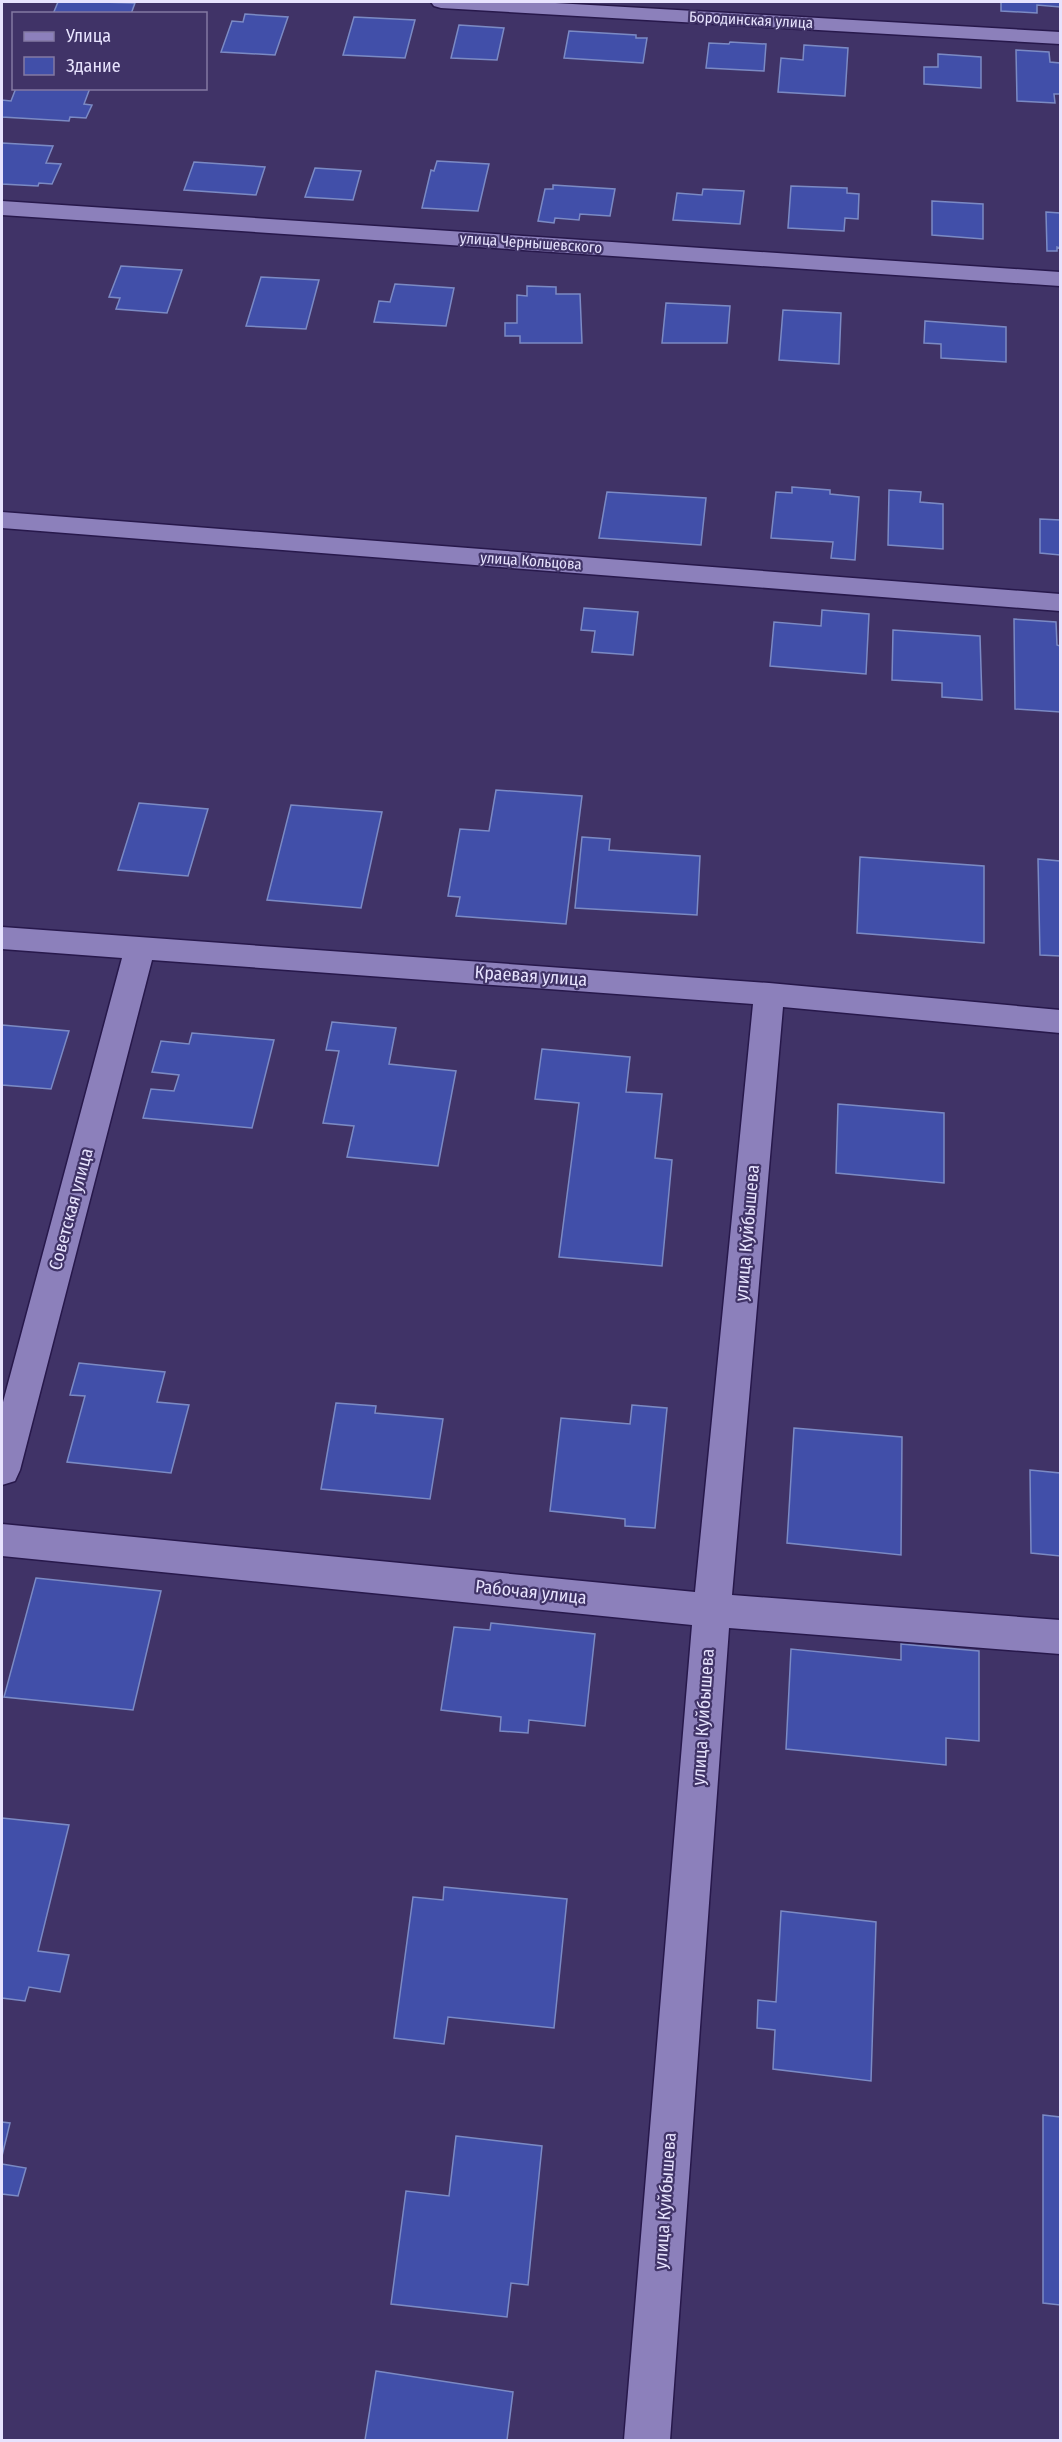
<svg xmlns="http://www.w3.org/2000/svg" width="1062" height="2442" font-family="'Fira Sans Condensed',sans-serif">
<style>
.building{fill:#414fa9;stroke:#7b8ac4;stroke-width:1.5}
.lines{fill:none;stroke-linecap:round;stroke-linejoin:round}
.minor-casing{stroke:#27184b;stroke-width:3}
.minor{fill:#8c80bb;fill-rule:evenodd}
.labels{text-anchor:middle;dominant-baseline:central;stroke-width:4.5;stroke-linejoin:round;paint-order:stroke}
.far-street-label{font-size:15px;fill:#e7e3fe;stroke:#403367}
.street-label{font-size:18px;fill:#e7e3fe;stroke:#403367}
</style>
<rect width="100%" height="100%" fill="#403367"/>
<path class="building" d="M58,2H101L135,3L131,14H53Z
M1001,2H1060V7L1037,5V13L1001,11Z
M245,14L288,17L275,55L221,52L232,21L243,22Z
M354,17L415,20L405,58L343,55Z
M459,25L504,28L497,60L451,58Z
M569,31L636,35V38H647L643,63L564,58Z
M730,42L766,44L764,71L706,68L709,43L729,44Z
M804,45L848,48L845,96L778,92L781,58L803,60Z
M1016,50L1049,52L1050,62L1060,63V94H1054L1055,103L1017,101Z
M938,54L981,57V88L924,84V67H938Z
M16,88H90L84,104L92,105L86,118L70,117L69,121L2,117V100L11,101Z
M2,143L53,146L46,163L61,164L52,184L39,183L38,186L2,184Z
M437,161L489,164L478,211L422,208L431,170L434,171Z
M194,162L265,167L256,195L184,190Z
M315,168L361,171L353,200L305,197Z
M553,185L615,189L610,216L580,214L579,220L555,218L554,223L538,221L545,189H553Z
M791,186L847,188V193L859,194L858,219L845,218L844,231L788,228Z
M703,189L744,191L740,224L673,220L677,193L702,195Z
M932,201L983,204V239L932,235Z
M1046,212L1060,213V248L1057,247V251H1047Z
M121,266L182,270L167,313L116,309L120,298L109,297Z
M261,277L319,280L306,329L246,326Z
M395,284L454,288L446,326L374,322L379,301L390,302Z
M527,286L556,287V294H580L582,343H520V336H505V323H517V295L527,296Z
M666,303L730,306L727,343H662Z
M783,310L841,313L839,364L779,360Z
M925,321L1006,327V362L941,358V344L924,343Z
M792,487L830,490V494L859,497L855,560L831,558L833,542L771,538L776,492L792,493Z
M889,490L921,492L920,502L943,504V549L888,545Z
M607,492L706,498L701,545L599,538Z
M1040,519L1060,520V555L1040,553Z
M584,608L638,612L633,655L592,652L595,631L581,630Z
M822,610L869,614L866,674L770,666L774,622L821,626Z
M1014,619L1056,622L1057,645L1060,646V712L1015,709Z
M893,630L980,636L982,700L942,697V683L892,680Z
M496,790L582,796L566,924L456,916L460,897L448,896L460,829L489,831Z
M139,803L208,809L188,876L118,870Z
M291,805L382,812L361,908L267,900Z
M582,837L610,839L609,850L700,856L697,915L575,908Z
M860,857L984,866V943L857,933Z
M1038,859L1060,861V956L1040,955Z
M332,1022L396,1028L389,1064L456,1071L438,1166L347,1157L354,1126L323,1123L339,1051L326,1050Z
M2,1025L69,1031L51,1089L2,1085Z
M192,1033L274,1040L252,1128L143,1118L151,1089L174,1091L179,1075L152,1072L161,1041L189,1044Z
M542,1049L630,1057L626,1092L662,1094L655,1158L672,1160L662,1266L559,1257L579,1103L535,1099Z
M838,1104L944,1113V1183L836,1173Z
M79,1363L165,1372L157,1402L189,1405L171,1473L67,1462L85,1396L70,1395Z
M336,1403L376,1406L375,1413L443,1419L430,1499L321,1489Z
M632,1405L667,1408L655,1528L625,1526V1519L550,1511L561,1418L630,1424Z
M794,1428L902,1437L901,1555L787,1543Z
M1030,1470L1060,1473V1556L1031,1553Z
M36,1578L161,1591L133,1710L4,1697Z
M491,1623L595,1634L585,1726L529,1720L528,1733L500,1731L501,1717L441,1710L454,1627L490,1630Z
M901,1644L979,1651V1741L946,1738V1765L786,1749L791,1649L901,1660Z
M2,1818L69,1825L38,1951L69,1955L60,1992L29,1987L25,2001L2,1998Z
M444,1887L567,1899L554,2028L448,2017L444,2044L394,2038L413,1897L443,1900Z
M781,1911L876,1922L871,2081L773,2069L775,2030L757,2028L758,2000L776,2002Z
M1043,2115L1060,2117V2305L1043,2303Z
M2,2122L10,2123L2,2156Z
M456,2136L542,2146L528,2285L511,2283L507,2317L391,2304L406,2191L449,2196Z
M2,2164L26,2168L18,2196L2,2194Z
M376,2371L513,2392L507,2440H365Z"/>
<g class="lines">
<defs>
<path id="minor" d="M431,2H538L1060,32V44L441,8L434,6Z
M2,201L1060,272V286L2,215Z
M2,512L1060,594V611L2,528Z
M2,927L769,983L1060,1010V1033L783,1007L732,1595L1060,1620V1654L729,1628L670,2440H624L692,1625L2,1556V1524L695,1592L753,1004L152,960L20,1470L15,1481L2,1485V1406L122,958L2,949Z"/>
</defs>
<use href="#minor" class="minor-casing"/>
<use href="#minor" class="minor"/>
</g>
<g class="labels">
<g class="far-street-label">
<text transform="translate(751 20) rotate(3)">Бородинская улица</text>
<text transform="translate(531 243) rotate(4)">улица Чернышевского</text>
<text transform="translate(531 561) rotate(4)">улица Кольцова</text>
</g>
<g class="street-label">
<text transform="translate(531 976) rotate(4)">Краевая улица</text>
<text transform="translate(71 1209) rotate(-75)">Советская улица</text>
<text transform="translate(747 1233) rotate(-85)">улица Куйбышева</text>
<text transform="translate(531 1592) rotate(6)">Рабочая улица</text>
<text transform="translate(703 1717) rotate(-86)">улица Куйбышева</text>
<text transform="translate(665 2201) rotate(-86)">улица Куйбышева</text>
</g>
</g>
<rect width="1062" height="2442" fill="none" stroke="#e7e3fe" stroke-width="6"/>
<rect x="12" y="12" width="195" height="78" fill="#403367" stroke="#8379a3" stroke-width="1.5"/>
<rect x="24" y="32" width="30" height="9" fill="#8c80bb" stroke="#8379a3" stroke-width="1.5"/>
<text x="66" y="42" font-size="18" fill="#e7e3fe">Улица</text>
<rect x="24" y="57" width="30" height="18" fill="#414fa9" stroke="#8379a3" stroke-width="1.5"/>
<text x="66" y="72" font-size="18" fill="#e7e3fe">Здание</text>
</svg>
